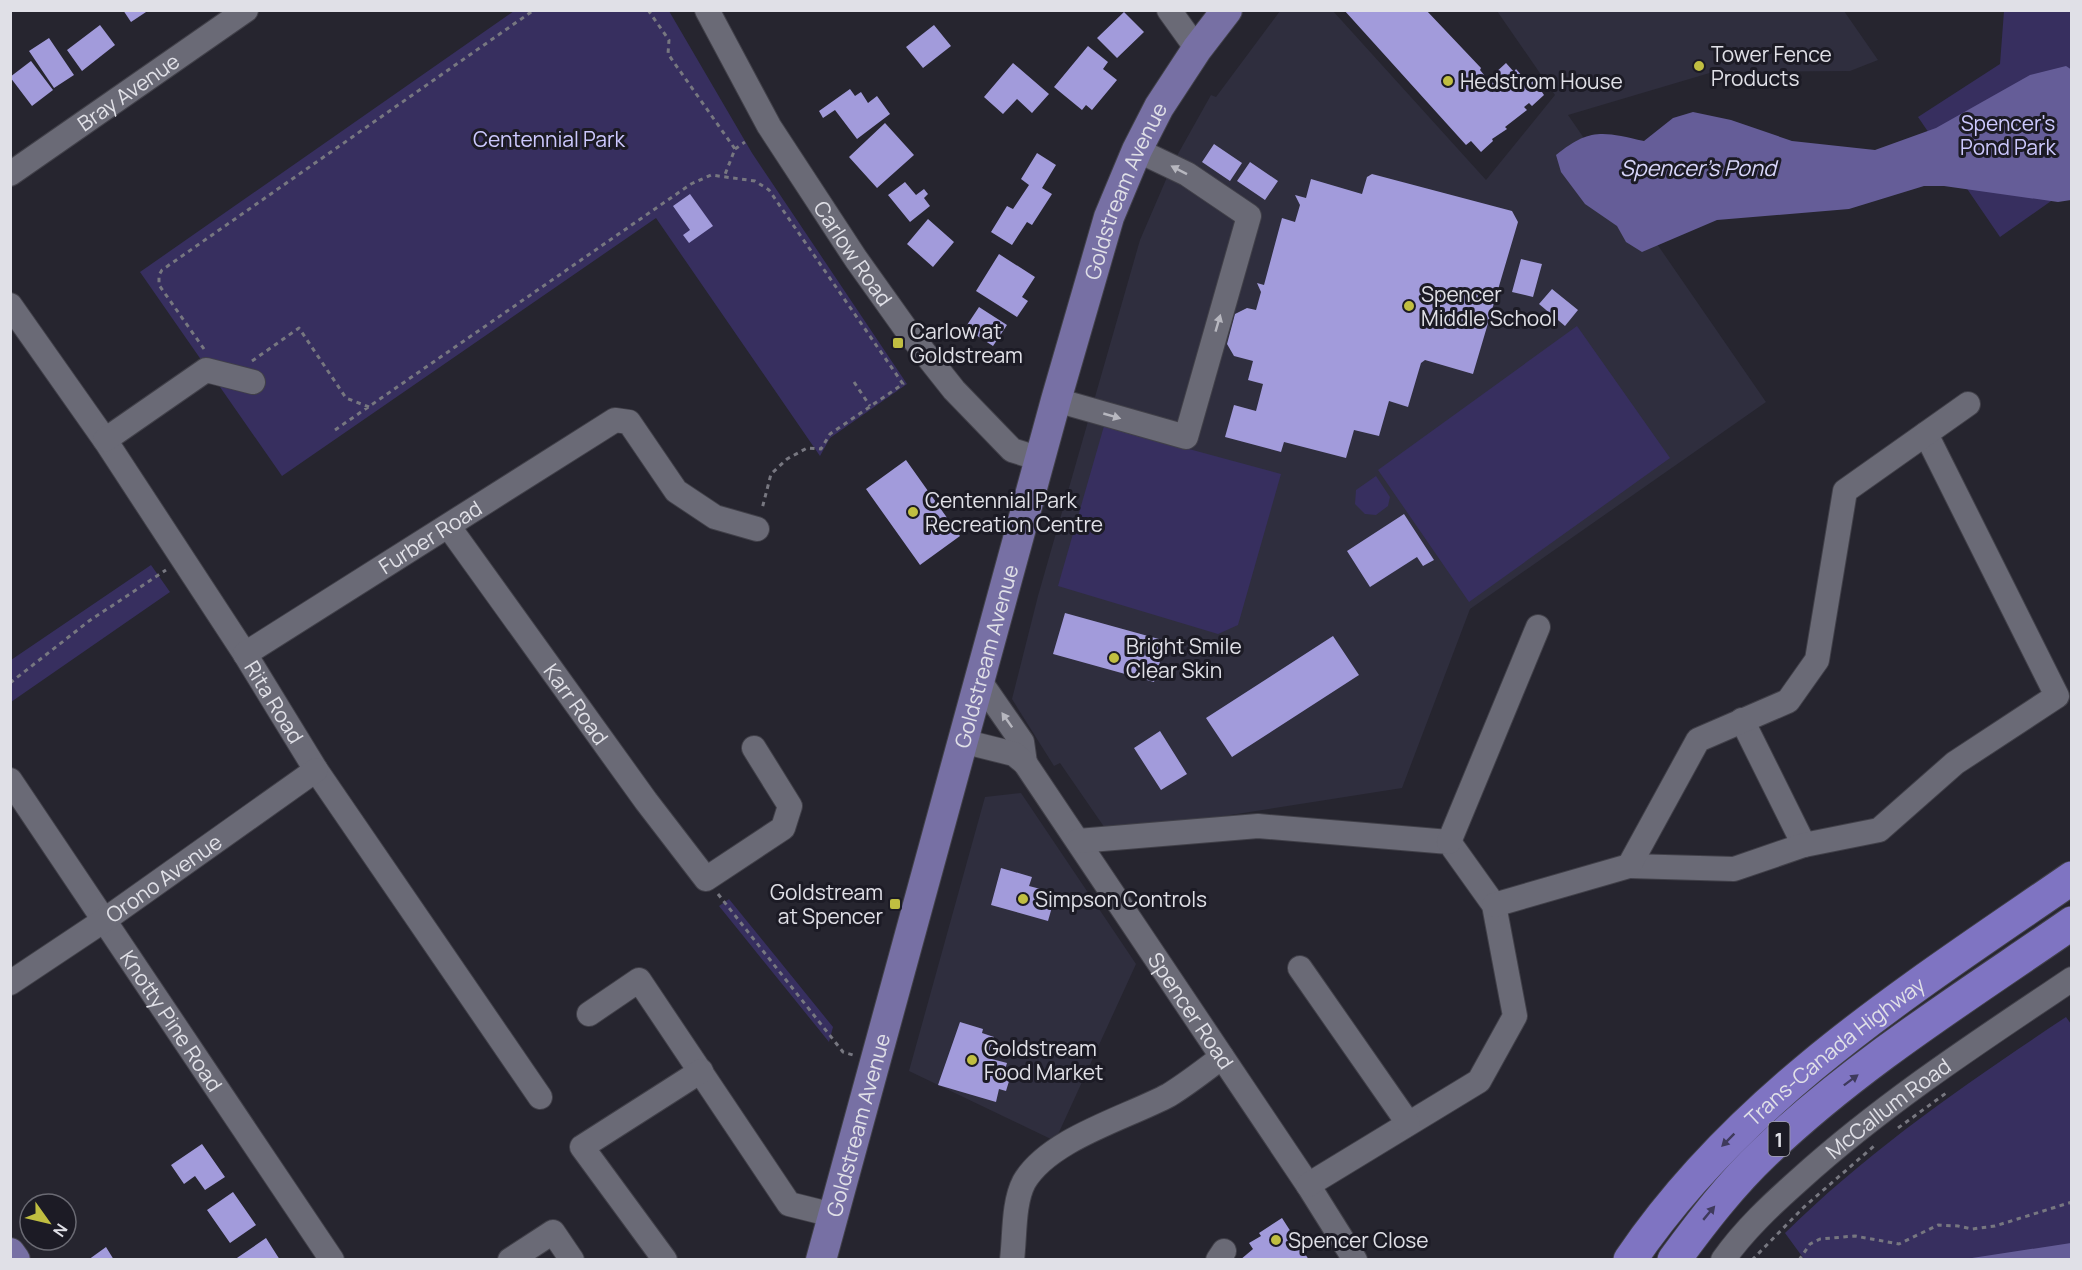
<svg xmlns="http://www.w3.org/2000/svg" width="2082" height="1270" font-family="Manrope,sans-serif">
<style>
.built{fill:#2f2e3e}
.green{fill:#372f5f}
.water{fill:#655d98}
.building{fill:#a29bdb}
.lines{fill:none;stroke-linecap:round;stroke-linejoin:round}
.minor-casing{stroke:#414049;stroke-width:26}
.major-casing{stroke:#414049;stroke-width:32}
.highway-casing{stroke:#414049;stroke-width:35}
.path{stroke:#777780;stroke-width:3;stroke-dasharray:4.5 4.5;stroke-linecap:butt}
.minor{stroke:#6a6a76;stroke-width:24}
.major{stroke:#7770a4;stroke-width:30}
.highway{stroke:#7f74c2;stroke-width:33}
.oneway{fill:#b7b7bf}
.oneway2{fill:#3f3a5c}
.poi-dot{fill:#c0be41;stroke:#1c1b25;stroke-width:2}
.labels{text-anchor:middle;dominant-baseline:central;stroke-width:6;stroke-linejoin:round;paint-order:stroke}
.shield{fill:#1c1b25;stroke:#a5a5ad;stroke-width:1.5}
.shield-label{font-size:20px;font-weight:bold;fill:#e0e0e7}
.poi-label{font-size:21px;fill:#e0e0e7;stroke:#1c1b25;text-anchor:start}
.street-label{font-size:21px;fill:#e0e0e7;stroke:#1c1b25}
.park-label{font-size:21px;fill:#cdc9fe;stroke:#1c1b25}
.water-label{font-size:22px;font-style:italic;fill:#d8d6fa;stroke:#1c1b25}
</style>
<rect width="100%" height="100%" fill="#26252f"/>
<path class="built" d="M1280,11H1333L1486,180L1555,95L1497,11H1844L1878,60L1850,71L1713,72L1568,115L1766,402L1470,609L1402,788L1109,834L1060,763L1054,766L1012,699L1038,596L1140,240L1174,161L1211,95L1216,97Z
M1021,793L1136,964L1055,1141L909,1071L985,797Z"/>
<path class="green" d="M514,11H669L752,153L907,384L830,438L820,456L656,218L282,476L140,272Z
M2004,11H2071V187L2000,237L1918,117L2000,64Z
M1577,326L1670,458L1469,602L1378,470Z
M1104,426L1281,474L1238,625L1218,634L1058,586Z
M1376,476L1390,497L1388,506L1376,515L1365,514L1355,504L1356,490Z
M151,565L170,592L11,702V660Z
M729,899L833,1027L829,1042L719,906Z
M2066,1017L2071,1024V1259H1804L1785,1233C1870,1149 1967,1083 2066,1017Z"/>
<path class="water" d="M2066,66L2072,70L2071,200L2058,202L1944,186H1924L1849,209L1717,220L1642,252L1626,242L1617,226L1585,204L1561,172L1556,155C1590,127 1604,132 1644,141L1673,118L1693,112L1731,120L1792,141L1875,150L1936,128L2030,75Z
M2071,1243V1259H1969L1972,1258Z"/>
<path class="building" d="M123,10H149L131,22Z
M1344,10H1426L1481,68L1480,70L1490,82L1494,83L1498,79L1494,74L1506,63L1514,72L1516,69L1529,84L1534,80L1544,95L1532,106L1529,103L1524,107L1527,110L1505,127L1507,129L1492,139L1493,141L1481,152L1471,141L1466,145Z
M1124,12L1144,32L1117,58L1097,38Z
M100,25L115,45L82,71L67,50Z
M934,25L951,46L923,68L906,47Z
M49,38L74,75L54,88L29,51Z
M1088,46L1108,62L1103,69L1117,80L1092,110L1086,105L1082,110L1054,87Z
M31,61L53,90L32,106L10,77Z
M1013,63L1049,94L1032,113L1017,99L1003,114L984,97Z
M850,89L855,96L861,92L868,103L877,96L890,114L857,139L835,110L823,118L819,111Z
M885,123L914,155L877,188L849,157Z
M1214,144L1242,163L1230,181L1202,162Z
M1037,153L1056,165L1042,188L1052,194L1032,225L1027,222L1012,245L991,232L1007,206L1013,209L1029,185L1021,179Z
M1250,162L1278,181L1265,200L1237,181Z
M1372,174L1512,211L1518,222L1473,374L1425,360L1421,363L1408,407L1389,401L1379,436L1354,430L1346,458L1284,442L1281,452L1225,437L1234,405L1256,411L1263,384L1248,380L1253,361L1234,356L1227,344L1235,314L1247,308L1256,310L1261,292L1257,283L1264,285L1282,218L1295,222L1300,205L1295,195L1306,198L1311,179L1362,194L1367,177Z
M905,182L916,195L924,189L928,194L924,198L930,206L910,222L888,195Z
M690,194L713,226L689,243L683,235L690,230L673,206Z
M928,219L954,242L933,267L907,244Z
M999,254L1035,277L1022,297L1028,301L1017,317L976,291Z
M1521,259L1542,264L1533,297L1512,292Z
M1552,289L1578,310L1565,326L1539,304Z
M979,307L1007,325L993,346L965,328Z
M906,460L960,536L920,565L866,489Z
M1404,514L1434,560L1423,566L1417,557L1370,587L1347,551Z
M1065,613L1166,641L1154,682L1053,654Z
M1333,636L1359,675L1232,757L1206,718Z
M1160,731L1187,774L1161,790L1134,748Z
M1001,868L1032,877L1029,886L1056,893L1048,921L991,905Z
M960,1022L983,1029L982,1033L994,1037L988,1058L1007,1063L1003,1076L1010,1078L1006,1091L999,1089L996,1102L938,1085Z
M202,1144L225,1177L205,1190L195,1176L184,1184L171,1165Z
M233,1192L256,1225L230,1243L207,1210Z
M1282,1218L1309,1260H1240L1253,1249L1249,1243L1261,1236L1259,1233Z
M266,1238L280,1260H234Z
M106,1247L114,1260H88Z"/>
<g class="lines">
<defs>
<g id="minor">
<path id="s1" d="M707,10L769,126L856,259L908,332L954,390L1012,450L1040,459"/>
<path d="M1169,10L1197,49"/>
<path id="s2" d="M10,174L246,10"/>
<path id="s3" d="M10,305L105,440L245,654L316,770L540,1097"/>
<path d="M1056,400L1186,437L1249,216L1187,174L1137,150"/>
<path d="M105,440L206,370L253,382"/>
<path id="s4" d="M449,527L646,801L706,879L783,828L790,806L754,748"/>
<path id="s5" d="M245,654L615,420L629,422L676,491L715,517L757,529"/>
<path d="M979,680L1022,742L1025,763"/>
<path d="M1742,720L1804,845"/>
<path id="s6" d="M962,741L1014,754L1025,763L1308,1185L1355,1260"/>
<path id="s7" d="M10,780L332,1260"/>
<path d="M1078,841L1258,826L1449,842L1494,905L1515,1016L1479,1081L1308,1185"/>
<path d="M1449,842L1538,627"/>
<path d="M1629,866L1734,869L1804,845L1879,830L1955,763L2057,696L1926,434"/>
<path d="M1494,905L1629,866L1698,740L1788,701L1817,660L1845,491L1968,404"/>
<path d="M1300,968L1408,1123"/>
<path id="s8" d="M10,983L106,919L316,770"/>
<path d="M589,1014L639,980L789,1204L833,1215"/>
<path d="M510,1260L553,1232L572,1260"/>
<path d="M665,1260L582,1147L701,1071"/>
<path d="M1012,1260C1015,1236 1013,1203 1024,1182C1049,1139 1126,1118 1169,1095C1187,1084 1205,1070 1222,1057"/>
<path d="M1218,1260L1224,1251"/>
<path id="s9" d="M1723,1260C1744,1230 1772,1204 1799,1180C1883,1104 1978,1042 2072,979"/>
</g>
<g id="major">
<path d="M10,1253L15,1260"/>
<path id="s10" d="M821,1260L1056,400L1109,217L1137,150L1159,107L1197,49L1227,10"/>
</g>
<g id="highway">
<path id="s11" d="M1630,1260C1741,1096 1911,989 2072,878"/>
<path d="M1674,1260C1702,1222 1731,1184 1765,1152C1857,1064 1968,995 2072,923"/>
</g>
</defs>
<use href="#minor" class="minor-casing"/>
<use href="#major" class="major-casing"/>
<use href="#highway" class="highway-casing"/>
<path class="path" d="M648,10L669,40L668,54L735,149L724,177
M735,149L745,142
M204,349L159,285V275L162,270L534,10
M252,361L299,328L346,398L369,407
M854,382L870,406
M335,430L691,184L711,175L755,181L769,190L903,384L830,434L821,449L807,448L787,459L771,474L762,509
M10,683L89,621L166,570
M718,894L843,1052L853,1055
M1898,1128L1949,1091
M1752,1260L1804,1207L1874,1146
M1799,1260L1810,1244L1820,1239L1855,1236L1899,1244L1938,1225L1958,1226L1972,1229L1995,1226L2072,1202"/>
<use href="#minor" class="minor"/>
<use href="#major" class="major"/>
<use href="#highway" class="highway"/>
</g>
<defs><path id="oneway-solid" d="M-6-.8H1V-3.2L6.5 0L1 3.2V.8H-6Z" transform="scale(1.5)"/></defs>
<g class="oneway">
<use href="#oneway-solid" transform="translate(1179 170) rotate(-153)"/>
<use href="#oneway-solid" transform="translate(1218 323) rotate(-74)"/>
<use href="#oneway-solid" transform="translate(1112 416) rotate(16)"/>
<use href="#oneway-solid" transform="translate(1007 720) rotate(-125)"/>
</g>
<g class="oneway2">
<use href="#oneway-solid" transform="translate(1851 1080) rotate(-37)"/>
<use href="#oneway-solid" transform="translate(1728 1140) rotate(135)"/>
<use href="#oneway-solid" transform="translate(1709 1213) rotate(-50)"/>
</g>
<g class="poi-dot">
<circle cx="1699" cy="66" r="6"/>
<circle cx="1448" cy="81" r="6"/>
<circle cx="1409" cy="306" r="6"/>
<rect x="892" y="337" width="12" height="12" rx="3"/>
<circle cx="913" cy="512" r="6"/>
<circle cx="1114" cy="658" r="6"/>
<circle cx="1023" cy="899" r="6"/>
<rect x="889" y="898" width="12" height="12" rx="3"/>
<circle cx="972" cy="1060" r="6"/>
<circle cx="1276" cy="1240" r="6"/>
</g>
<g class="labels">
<rect class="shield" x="1768.5" y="1122" width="21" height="34" rx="4.5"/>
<g class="shield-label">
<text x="1779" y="1139">1</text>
</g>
<g class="poi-label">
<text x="1711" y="54">Tower Fence<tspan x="1711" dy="24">Products</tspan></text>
<text x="1460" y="81">Hedstrom House</text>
<text x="1421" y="294">Spencer<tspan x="1421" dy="24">Middle School</tspan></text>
<text x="910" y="331">Carlow at<tspan x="910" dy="24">Goldstream</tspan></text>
<text x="925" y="500">Centennial Park<tspan x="925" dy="24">Recreation Centre</tspan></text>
<text x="1126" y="646">Bright Smile<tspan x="1126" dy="24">Clear Skin</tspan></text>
<text x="883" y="892" text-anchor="end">Goldstream<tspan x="883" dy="24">at Spencer</tspan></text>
<text x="1035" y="899">Simpson Controls</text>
<text x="984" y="1048">Goldstream<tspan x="984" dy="24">Food Market</tspan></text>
<text x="1288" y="1240">Spencer Close</text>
</g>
<g class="street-label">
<text stroke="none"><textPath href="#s2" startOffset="144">Bray Avenue</textPath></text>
<text stroke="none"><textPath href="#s10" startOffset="1112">Goldstream Avenue</textPath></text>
<text stroke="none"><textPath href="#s1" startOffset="284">Carlow Road</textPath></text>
<text stroke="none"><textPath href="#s5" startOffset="219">Furber Road</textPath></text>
<text stroke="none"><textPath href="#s10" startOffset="626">Goldstream Avenue</textPath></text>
<text stroke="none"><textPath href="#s3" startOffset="477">Rita Road</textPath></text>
<text stroke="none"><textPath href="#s4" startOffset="218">Karr Road</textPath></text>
<text stroke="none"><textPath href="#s8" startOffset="186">Orono Avenue</textPath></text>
<text stroke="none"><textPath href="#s6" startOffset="366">Spencer Road</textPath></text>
<text stroke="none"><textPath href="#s7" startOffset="290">Knotty Pine Road</textPath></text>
<text stroke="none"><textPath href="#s11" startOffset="294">Trans-Canada Highway</textPath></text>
<text stroke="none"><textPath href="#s9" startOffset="225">McCallum Road</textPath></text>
<text stroke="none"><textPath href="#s10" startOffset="140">Goldstream Avenue</textPath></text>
</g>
<g class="park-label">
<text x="2008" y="123">Spencer's<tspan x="2008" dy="24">Pond Park</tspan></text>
<text x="549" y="139">Centennial Park</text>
</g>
<g class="water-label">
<text x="1698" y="168">Spencer's Pond</text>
</g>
</g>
<rect width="2082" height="1270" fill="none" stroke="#e0e0e7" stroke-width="24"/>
<g transform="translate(48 1222) rotate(124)"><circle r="28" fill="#1c1b25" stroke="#6a6a73" stroke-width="1.5"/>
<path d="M0-4.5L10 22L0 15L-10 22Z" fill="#c0be41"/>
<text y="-9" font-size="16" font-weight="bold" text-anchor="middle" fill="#e0e0e7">N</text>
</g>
</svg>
